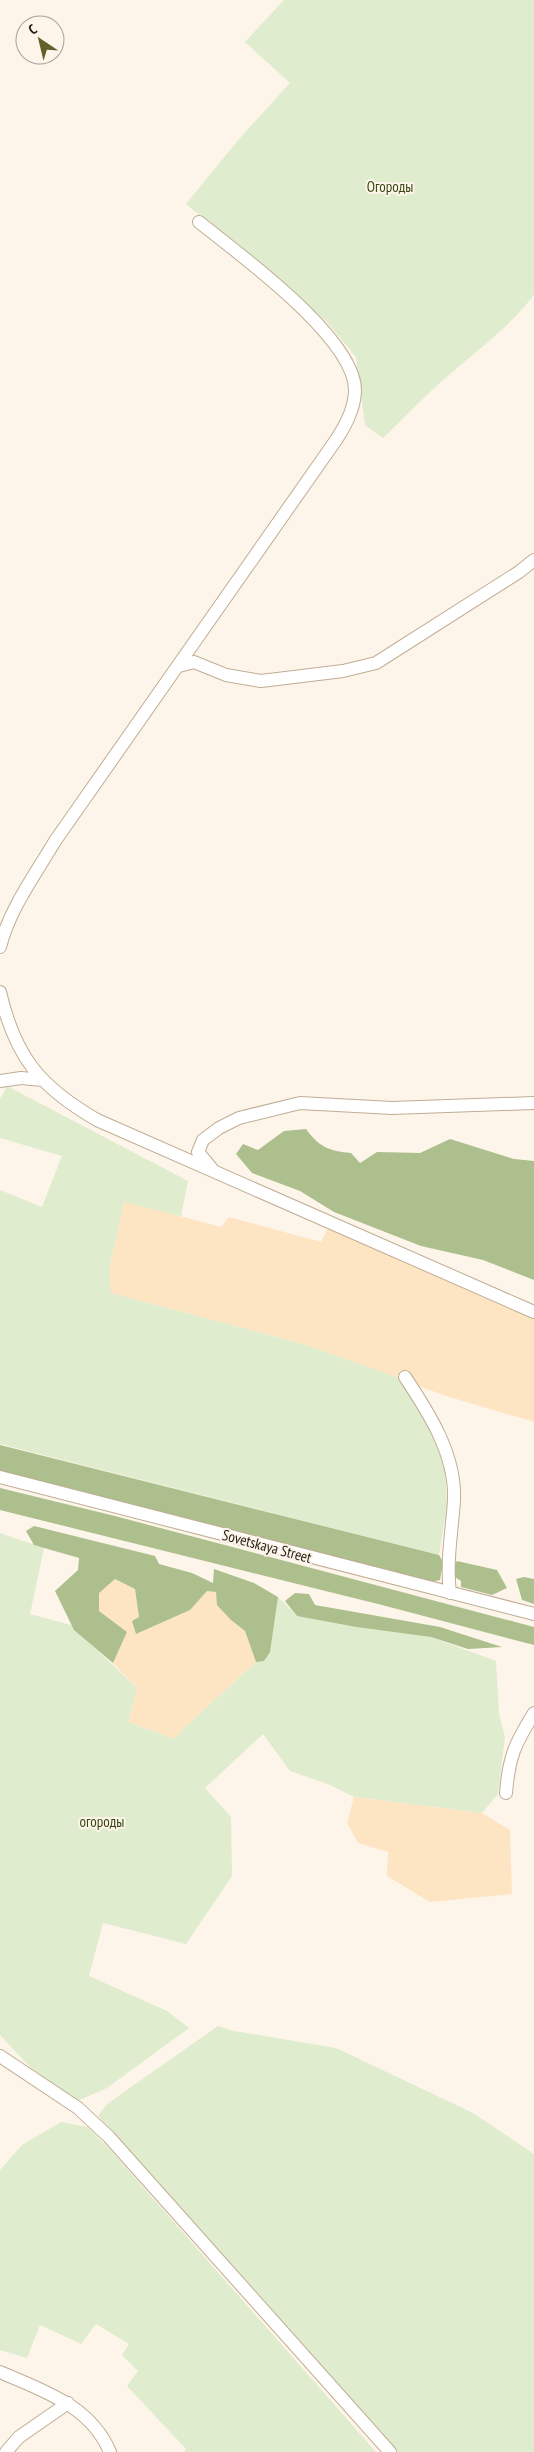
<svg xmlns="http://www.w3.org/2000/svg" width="534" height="2452" font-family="'PT Sans Narrow',sans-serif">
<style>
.built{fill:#fde5c4}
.green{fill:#e0ecce}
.forest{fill:#acbf8d}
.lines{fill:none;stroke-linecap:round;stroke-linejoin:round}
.minor-casing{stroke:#c0ad94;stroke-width:14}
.minor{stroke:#fff;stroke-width:12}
.labels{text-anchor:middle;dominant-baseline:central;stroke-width:4;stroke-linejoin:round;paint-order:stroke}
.park-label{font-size:15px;fill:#364711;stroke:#fdf5ea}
.street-label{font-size:15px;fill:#251e14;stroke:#fdf5ea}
</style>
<rect width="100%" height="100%" fill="#fdf5ea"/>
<path class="built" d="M124,1201L221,1227L229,1217L321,1242L328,1228L534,1319V1422L446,1396L303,1344L110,1293L109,1269Z
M115,1579L135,1589L139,1617L132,1621L136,1634L190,1610L207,1590L216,1592L231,1620L245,1631L256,1662L183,1729L175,1739L128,1722L137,1688L113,1663L127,1632L99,1611V1592Z
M354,1797L482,1813L510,1830L512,1894L430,1902L387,1876L388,1852L358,1843L347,1823Z"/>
<path class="green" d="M284,0H534V295C508,328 476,352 444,379C423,398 403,419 383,438L365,425L356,357L328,323L295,293L186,204L239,139L290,83L245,42Z
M7,1086L188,1181L181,1216L124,1202L109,1269L111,1293L303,1344L402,1379L427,1422L445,1468L447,1506L439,1555L0,1444V1190L42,1207L62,1156L0,1138V1099Z
M0,1533L44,1548L30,1614L71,1625L137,1688L128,1722L175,1739L183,1729L256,1662L264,1661L270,1651L278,1597L297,1616L356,1627L431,1637L496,1661L499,1714L505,1737L498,1794L482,1813L354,1797L328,1784L290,1771L263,1734L205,1788L231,1817L232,1876L186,1944L103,1923L89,1976L167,2011L189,2028L107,2088L77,2101L31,2068L0,2035Z
M218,2026L234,2031L336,2048L473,2113L534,2154V2452H398L98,2116L107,2104Z
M61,2122L88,2127L114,2154L376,2452H184L186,2449L127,2386L138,2371L122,2355L129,2344L96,2324L81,2344L40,2325L27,2358L0,2350V2170L22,2145Z"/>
<path class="forest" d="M306,1129C319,1147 329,1151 351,1153L360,1163L377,1152L420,1153L450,1139L514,1159L534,1161V1280L483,1260L421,1246L334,1212L300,1191L252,1173L236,1154L243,1144L258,1150L284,1131Z
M0,1445L439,1555L443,1562L440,1580L431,1582L0,1471Z
M0,1488L115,1516L534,1627V1645L382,1605L0,1510Z
M34,1526L155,1556L159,1564L192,1573L213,1583L214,1569L254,1583L278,1597L270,1652L264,1661L256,1662L245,1631L231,1620L217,1605L216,1592L207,1591L190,1610L136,1634L132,1621L139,1617L135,1589L115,1579L99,1593V1611L127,1632L113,1663L74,1630L55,1591L78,1570L79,1558L34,1545L26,1531Z
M457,1561L497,1570L507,1588L492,1595L461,1587V1581L455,1577L453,1567Z
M524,1577L534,1579V1604L522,1600L516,1579Z
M295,1593L309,1594L315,1605L440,1627L502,1647L468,1649L431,1637L356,1627L297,1616L285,1601Z"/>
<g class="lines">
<defs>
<path id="minor" d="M179,666L194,662L226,675L261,681L343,671L376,663L519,572L534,560
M0,947C10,908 35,875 55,841L336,440C346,425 355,408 355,390C355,338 239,254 199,222
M0,992C15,1057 40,1087 97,1120L534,1312
M0,1081L21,1078L43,1080
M213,1170L198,1152L203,1140L219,1128L239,1118L300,1103L392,1108L534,1103
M405,1377C429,1413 456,1455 454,1500C452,1532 446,1561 450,1593
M0,1477L534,1614
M506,1793C509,1756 515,1744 534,1713
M0,2056L78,2108L109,2137L390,2452
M0,2372C43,2391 90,2405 110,2452
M6,2452L19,2437L68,2403"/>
</defs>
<use href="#minor" class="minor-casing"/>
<use href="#minor" class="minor"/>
</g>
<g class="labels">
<g class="park-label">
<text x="390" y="186">Огороды</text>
<text x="102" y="1821">огороды</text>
</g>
<g class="street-label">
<text transform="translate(267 1546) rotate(15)">Sovetskaya Street</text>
</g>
</g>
<g transform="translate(40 40) rotate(325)"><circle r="24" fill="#fdf5ea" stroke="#a79f94"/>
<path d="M0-4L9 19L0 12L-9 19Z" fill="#645f2b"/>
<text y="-8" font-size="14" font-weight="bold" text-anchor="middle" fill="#251e14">С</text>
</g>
</svg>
